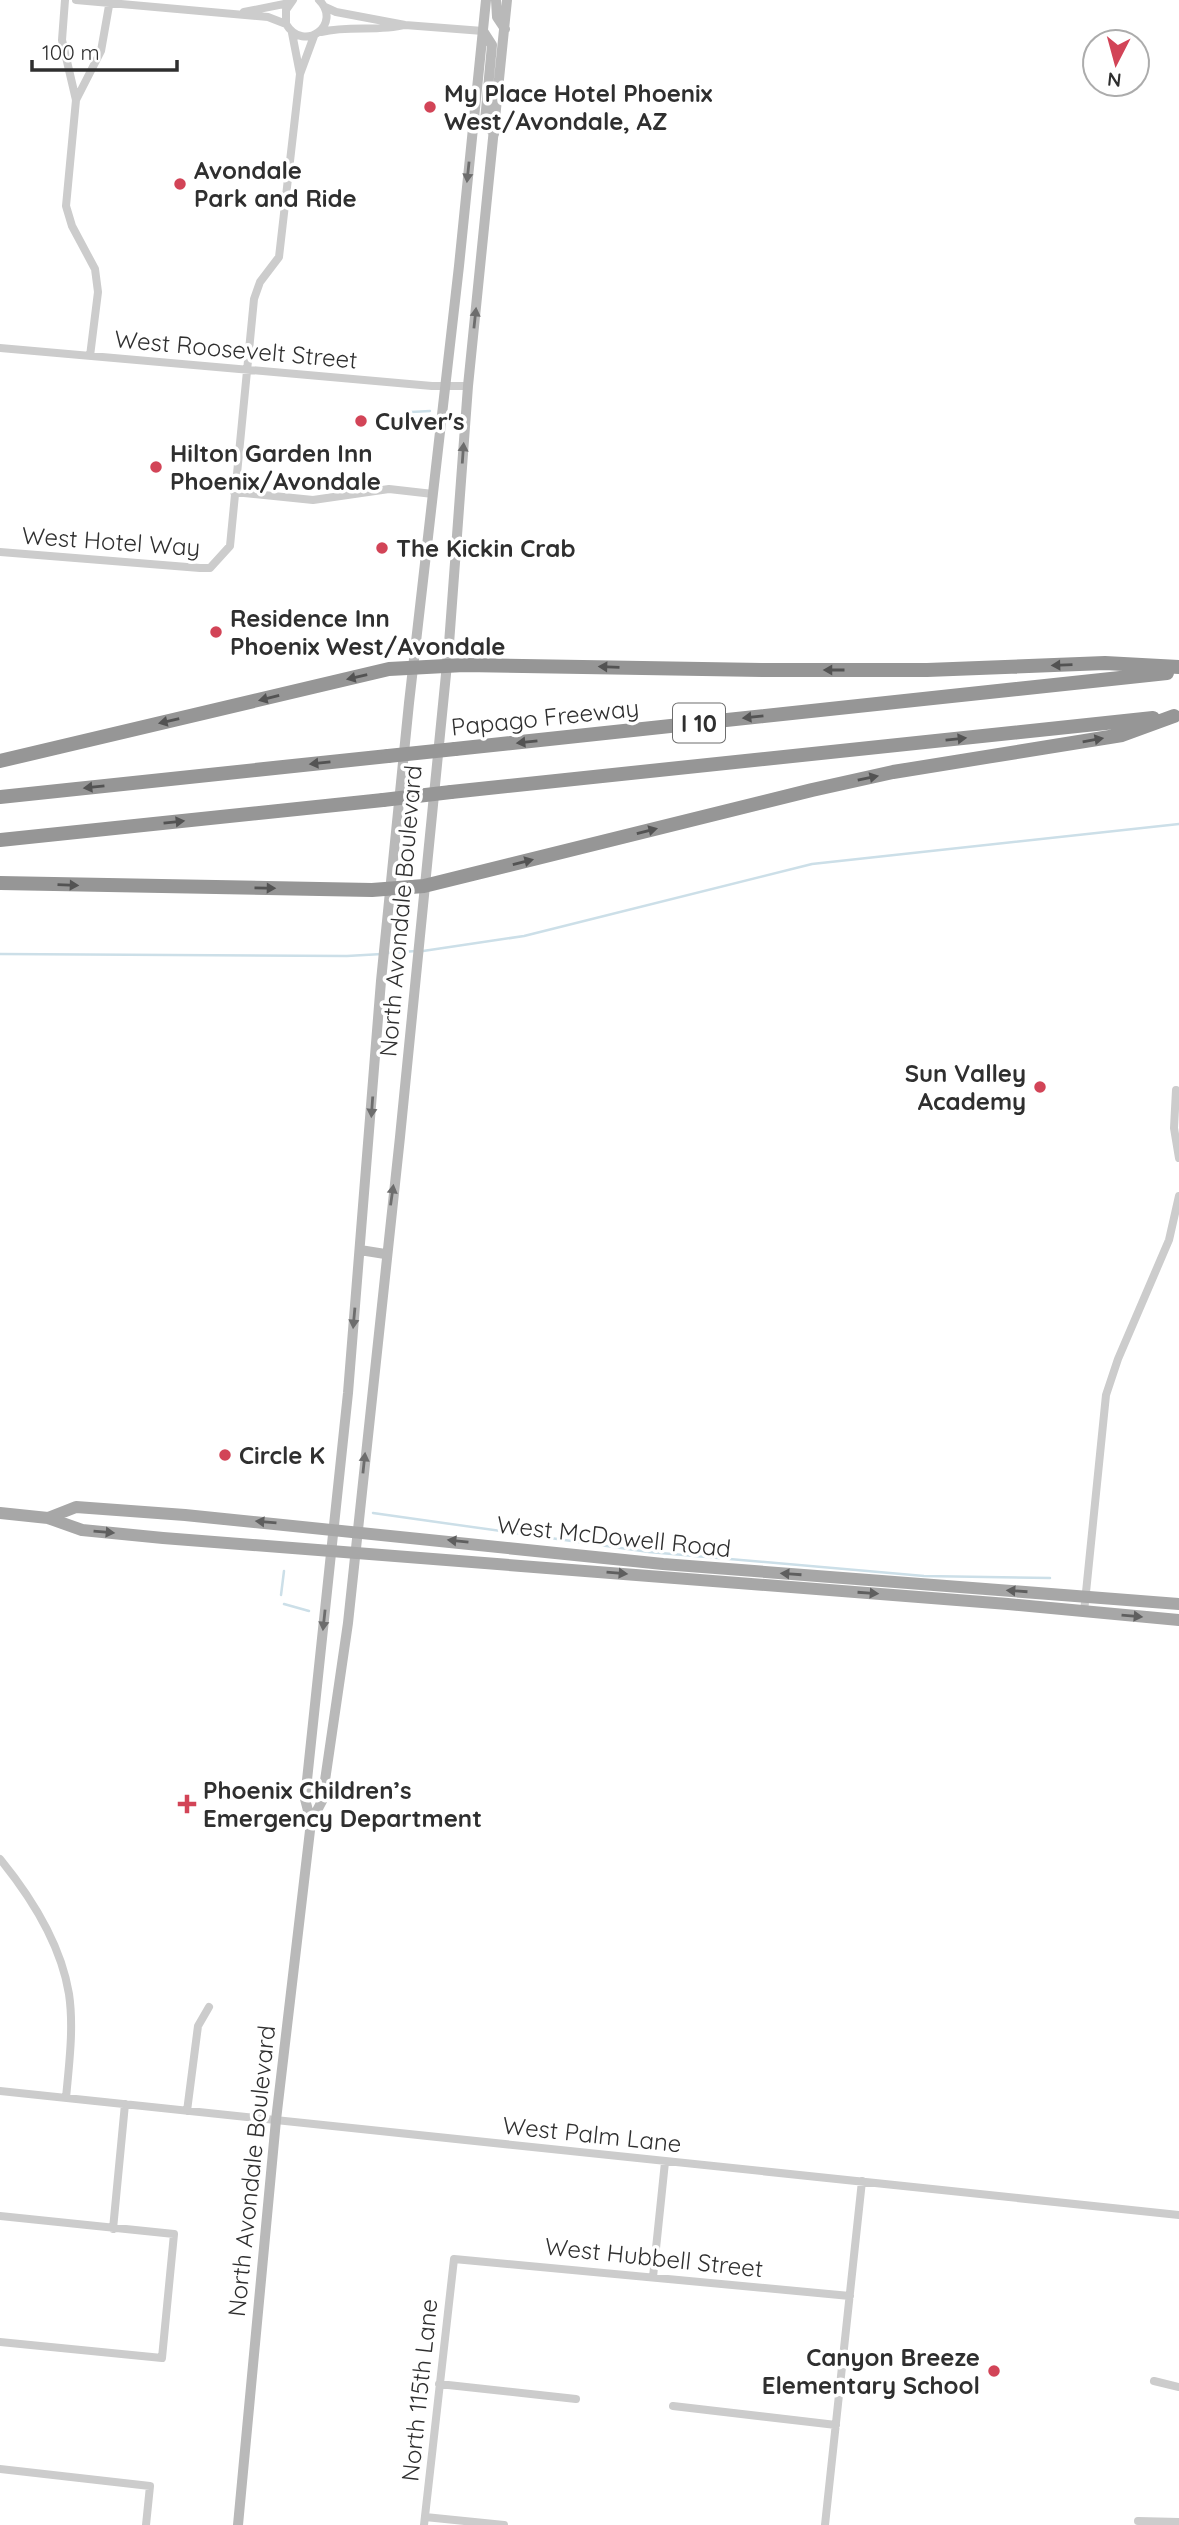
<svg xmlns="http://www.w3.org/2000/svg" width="1179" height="2525" font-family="Quicksand,sans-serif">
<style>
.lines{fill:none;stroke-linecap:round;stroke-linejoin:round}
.stream{stroke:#ccdfe8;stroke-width:2.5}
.minor{stroke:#ccc;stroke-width:8}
.secondary{stroke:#b9b9b9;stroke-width:10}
.primary{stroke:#a7a7a7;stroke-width:12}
.motorway{stroke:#969696;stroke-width:14}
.motorway-bridge{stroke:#969696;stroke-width:14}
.oneway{fill:#6d6d6d}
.oneway2{fill:#535353}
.oneway3{fill:#5f5f5f}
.poi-dot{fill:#d24457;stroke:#fff;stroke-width:2.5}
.labels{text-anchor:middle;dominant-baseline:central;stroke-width:7;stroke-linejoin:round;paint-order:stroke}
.shield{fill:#fff;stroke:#6d6d6d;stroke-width:2}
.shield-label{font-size:23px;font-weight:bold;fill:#2f2f2f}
.poi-label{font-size:24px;font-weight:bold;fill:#2f2f2f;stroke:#fff;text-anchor:start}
.street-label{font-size:24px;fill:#2f2f2f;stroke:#fff}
</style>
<rect width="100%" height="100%" fill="#fff"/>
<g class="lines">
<path class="stream" d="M411,412L430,411
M423,951L524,936L812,864L1179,824
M388,953L416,951
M0,954L347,956L382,954
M373,1513L649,1552L924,1576L1050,1578
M281,1595L284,1571
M284,1604L309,1611"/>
<path class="minor" d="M65,0L62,40L76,100L66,206L72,226L95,269L98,292L90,356
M76,0L268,17L286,24
M293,0L286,10V24C304,54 343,24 319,0
M325,7L336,12L405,25L483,31
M244,12L289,3
M321,32C350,25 378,32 405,25
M292,33L300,74
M76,100L101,51L110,0
M0,348L432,386H468
M234,492L313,500L389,489L433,494
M0,552L200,568H210L230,546L254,299L260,282L279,257L300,74L314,36
M1176,1090L1174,1128L1179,1158
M1084,1612L1106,1395L1118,1359L1169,1240L1179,1196
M0,1859C31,1897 61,1945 69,1994C74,2028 69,2064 66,2098
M0,2091L1179,2215
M187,2111L198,2026L209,2007
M0,2216L174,2234L162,2358L0,2342
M113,2229L125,2104
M653,2277L665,2162
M1154,2381L1179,2387
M439,2384L576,2399
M673,2406L836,2425
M0,2469L150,2486L146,2525
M425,2517L504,2525
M1138,2521L1179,2522
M424,2525L454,2259L850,2296
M825,2525L862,2181"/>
<path class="secondary" d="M496,0L497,17L505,29
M483,31L492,45L485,121L494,134
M360,1250L385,1254
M311,1822L322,1801L348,1623L400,1137L449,644L468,386L507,0
M238,2525L276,2120L311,1822L305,1799L348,1393L381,981L409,703L459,266L486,0"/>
<path class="primary" d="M0,1513L48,1518L82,1530L163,1538L1008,1604L1179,1620
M48,1518L76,1507L185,1515L663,1564L1179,1604"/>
<path class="motorway" d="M455,749L1167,673
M0,761L389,669L464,665L762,670H927L1105,663L1179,667
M451,792L1153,718
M0,797L388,756
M0,840L383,800
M0,883L372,890L424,886L812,790L893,772L1122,735L1174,716"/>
<path class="motorway-bridge" d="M388,756L455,749
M383,800L451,792"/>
</g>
<defs><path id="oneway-solid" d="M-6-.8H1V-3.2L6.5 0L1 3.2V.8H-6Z" transform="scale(1.75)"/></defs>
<g class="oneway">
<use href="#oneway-solid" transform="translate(468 172) rotate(96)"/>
<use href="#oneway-solid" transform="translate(475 318) rotate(-84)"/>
<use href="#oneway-solid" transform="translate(463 453) rotate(-86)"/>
<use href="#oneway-solid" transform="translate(372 1107) rotate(94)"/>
<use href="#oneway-solid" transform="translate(392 1195) rotate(-82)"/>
<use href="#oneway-solid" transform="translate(354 1318) rotate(95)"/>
<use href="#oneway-solid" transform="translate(364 1463) rotate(-84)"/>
<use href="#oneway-solid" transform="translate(324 1620) rotate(96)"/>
</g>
<g class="oneway2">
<use href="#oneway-solid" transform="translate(1062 665) rotate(178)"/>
<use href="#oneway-solid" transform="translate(609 667) rotate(-178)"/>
<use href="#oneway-solid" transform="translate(834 670) rotate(-180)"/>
<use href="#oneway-solid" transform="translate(357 677) rotate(167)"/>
<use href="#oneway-solid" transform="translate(269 698) rotate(166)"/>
<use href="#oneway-solid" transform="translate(753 717) rotate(174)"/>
<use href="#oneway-solid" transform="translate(169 721) rotate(167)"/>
<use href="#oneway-solid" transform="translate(956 739) rotate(-6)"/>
<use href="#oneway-solid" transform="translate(1093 740) rotate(-10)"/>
<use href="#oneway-solid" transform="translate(527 742) rotate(174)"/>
<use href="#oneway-solid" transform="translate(320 763) rotate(174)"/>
<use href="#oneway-solid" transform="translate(868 778) rotate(-12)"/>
<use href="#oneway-solid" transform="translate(94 787) rotate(174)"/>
<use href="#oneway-solid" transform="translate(174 822) rotate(-6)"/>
<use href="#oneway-solid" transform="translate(647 831) rotate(-14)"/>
<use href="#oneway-solid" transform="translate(523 862) rotate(-14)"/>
<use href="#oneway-solid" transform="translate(68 885) rotate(2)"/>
<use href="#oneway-solid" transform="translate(265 888) rotate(1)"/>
</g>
<g class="oneway3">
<use href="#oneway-solid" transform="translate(266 1522) rotate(-175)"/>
<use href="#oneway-solid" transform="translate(104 1532) rotate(5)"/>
<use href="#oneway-solid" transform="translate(458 1541) rotate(-174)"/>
<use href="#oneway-solid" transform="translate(617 1573) rotate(5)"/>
<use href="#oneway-solid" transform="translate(791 1574) rotate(-176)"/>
<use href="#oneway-solid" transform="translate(1017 1591) rotate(-176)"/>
<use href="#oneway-solid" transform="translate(868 1593) rotate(4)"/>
<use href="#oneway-solid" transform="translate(1132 1616) rotate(5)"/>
</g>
<g class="poi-dot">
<circle cx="430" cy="107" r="7"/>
<circle cx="180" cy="184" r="7"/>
<circle cx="361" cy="421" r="7"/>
<circle cx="156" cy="467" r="7"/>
<circle cx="382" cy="548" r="7"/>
<circle cx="216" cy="632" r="7"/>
<circle cx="1040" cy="1087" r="7"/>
<circle cx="225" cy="1455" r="7"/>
<path d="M183.5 1793.5h7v7h7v7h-7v7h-7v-7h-7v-7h7z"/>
<circle cx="994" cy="2371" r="7"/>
</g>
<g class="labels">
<rect class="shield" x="673" y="703.5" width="52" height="39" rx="5"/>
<g class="shield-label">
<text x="699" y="723">I 10</text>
</g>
<g class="poi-label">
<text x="444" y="93">My Place Hotel Phoenix<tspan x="444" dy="28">West/Avondale, AZ</tspan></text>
<text x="194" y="170">Avondale<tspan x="194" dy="28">Park and Ride</tspan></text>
<text x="375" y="421">Culver's</text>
<text x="170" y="453">Hilton Garden Inn<tspan x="170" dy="28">Phoenix/Avondale</tspan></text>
<text x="396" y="548">The Kickin Crab</text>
<text x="230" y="618">Residence Inn<tspan x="230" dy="28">Phoenix West/Avondale</tspan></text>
<text x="1026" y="1073" text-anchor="end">Sun Valley<tspan x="1026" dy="28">Academy</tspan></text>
<text x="239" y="1455">Circle K</text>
<text x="203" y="1790">Phoenix Children’s<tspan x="203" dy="28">Emergency Department</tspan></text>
<text x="980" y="2357" text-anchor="end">Canyon Breeze<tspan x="980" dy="28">Elementary School</tspan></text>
</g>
<g class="street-label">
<text transform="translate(236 349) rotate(5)">West Roosevelt Street</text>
<text transform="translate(111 541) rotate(4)">West Hotel Way</text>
<text transform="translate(545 717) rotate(-6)">Papago Freeway</text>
<text transform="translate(400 911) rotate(-85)">North Avondale Boulevard</text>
<text transform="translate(614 1536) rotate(6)">West McDowell Road</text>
<text transform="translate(592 2134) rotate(6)">West Palm Lane</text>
<text transform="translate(251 2171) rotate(-84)">North Avondale Boulevard</text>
<text transform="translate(654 2257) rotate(6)">West Hubbell Street</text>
<text transform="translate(419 2390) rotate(-84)">North 115th Lane</text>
</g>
</g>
<g transform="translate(1116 63) rotate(186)"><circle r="33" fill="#ffffff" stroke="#acacac" stroke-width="2"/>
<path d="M0-5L12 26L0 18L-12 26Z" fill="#d24457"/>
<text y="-10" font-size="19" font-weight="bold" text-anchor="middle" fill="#2f2f2f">N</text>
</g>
<path d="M32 60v10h145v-10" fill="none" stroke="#2f2f2f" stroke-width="3.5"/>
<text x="42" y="60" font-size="21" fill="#2f2f2f" stroke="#ffffff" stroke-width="5" paint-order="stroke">100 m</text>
</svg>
